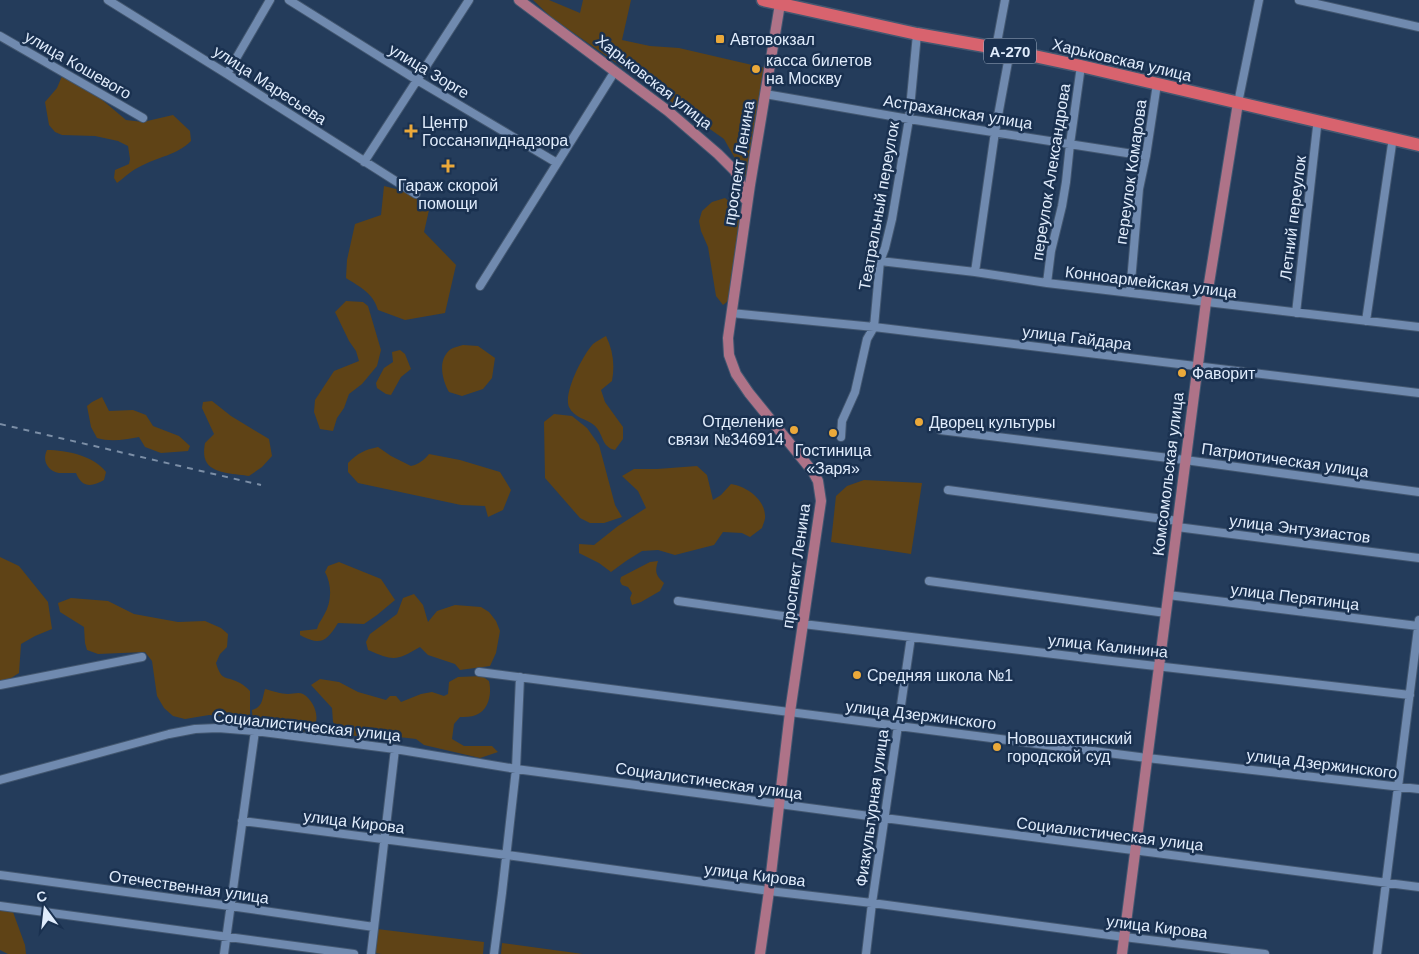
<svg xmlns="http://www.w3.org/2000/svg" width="1419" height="954" font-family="Arial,sans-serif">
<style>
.green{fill:#5f4316}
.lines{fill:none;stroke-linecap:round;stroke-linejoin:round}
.minor-casing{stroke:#435770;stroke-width:10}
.major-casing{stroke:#435770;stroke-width:12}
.highway-casing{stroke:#435770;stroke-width:15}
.minor{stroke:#708aaf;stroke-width:8}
.major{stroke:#ae7388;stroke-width:10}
.highway{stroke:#d8636e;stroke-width:12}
.rail{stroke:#7b8ea6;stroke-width:2;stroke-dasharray:6 6;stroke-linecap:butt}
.poi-dot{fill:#eba93a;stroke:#1a3150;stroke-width:2}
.labels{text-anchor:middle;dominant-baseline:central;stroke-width:5;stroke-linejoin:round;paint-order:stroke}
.shield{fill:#1a3150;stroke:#a5b4c8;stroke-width:1}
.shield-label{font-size:15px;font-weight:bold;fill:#e0ecfc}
.poi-label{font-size:16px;fill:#e0ecfc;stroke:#1a3150;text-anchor:start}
.street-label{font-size:16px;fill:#e0ecfc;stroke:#1a3150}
</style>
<rect width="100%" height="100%" fill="#243c5b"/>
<path class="green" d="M533,0H549L580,13L583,0H631L622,40L650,46L679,48L769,69L750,185L724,139L551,17Z
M62,76L94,93L126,120L143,122L173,115L190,131L191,141C177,155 158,157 141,166C132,170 125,177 117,183L114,178L115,170L129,164L130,159L128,146L118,141L95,136L62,135L55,132L49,125L45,102L57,88Z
M384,186L416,194L429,210L424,232L456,265L445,313L405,320L378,310C373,293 360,287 346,278L347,260L355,224L381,215Z
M725,198L737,208L740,220L728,301L723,305L716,296L708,247L701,231L699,221L702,211L712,202Z
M346,301L363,302L368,306L381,350L377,366L362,384L349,394L344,408L337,418L333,431L320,429L314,412L315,400L334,371L359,361L356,351L349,341L335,312Z
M606,336C613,350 615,365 612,381L601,390L605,402L623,427V439L615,450C601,447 604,434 594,425C587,419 574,418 569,407C563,393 583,355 593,344C597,341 602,338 606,336Z
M463,345L478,346L495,358L492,378L483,389L462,396L449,392C442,380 437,359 451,349C454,347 460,346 463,345Z
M400,350L405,354L411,369L401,377L391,395L386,394L377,388L376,383L384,368L393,362L392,352Z
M102,397L109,411L133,410L146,415L153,426L179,436L190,446L188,451L161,453L145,447L139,437C124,440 110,442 97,438L91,427L87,406L92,402Z
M212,401L231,416L269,439L272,456L262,467L249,476C238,474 214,474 207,463C203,457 204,449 205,443L214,434L202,408L203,402Z
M554,414L572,416L587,428L599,445L615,505L622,517L604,523H590L580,518L545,478L544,422Z
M378,447L391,456L411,466C419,464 424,460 429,454L460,460L500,472L511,490L503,510L488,517L485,506L461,505L358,483L348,472V463C358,453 364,450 378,447Z
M47,450C67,450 94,456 106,472L104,480C92,487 82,488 76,473C70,473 64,473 59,473C47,471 42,460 47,450Z
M697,466L707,475L713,500L721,495L731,484C745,486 764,498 765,515C766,519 763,524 762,528L750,537L742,533L723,532L714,545L675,555L658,550L642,551L626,561L611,572L599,563L579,553V544L594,545L618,526L646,508L638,491L622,476L634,469H657Z
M864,480L922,483L911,554L831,542L836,496L847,486Z
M0,557L19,566L48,602L52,629L35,636L21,644L19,673L11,678L0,681Z
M658,561C655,571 655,575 664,583L660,591L641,602L632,605L630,598L632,593L628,587L622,585L620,581L621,577L650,562Z
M339,562L381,579L395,600L377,615L364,624L338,623C326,642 321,646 300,635V631L317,629C319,622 321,621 324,615C332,602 332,585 325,572L328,566Z
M414,594L423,605L428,622L437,611L455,605L481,607L489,612L496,621L500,631L496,653L490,666L460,670L455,664L428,655L420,647C396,661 394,661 368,650L366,642L370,634L397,614L403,598Z
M71,598L108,601L134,614L178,622L205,621L221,628L228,634L227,647L220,654L216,663C222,683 226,675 240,683C244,685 247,688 250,691V715L238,721L223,716L209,715L185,719L173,716L164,708L157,696L152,661L145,652L98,654L87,650L85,643L84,627L60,612L58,603Z
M482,676L489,681C492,693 489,710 476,715C471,717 465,717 460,717L454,724L452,739L464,746H492L498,752L480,758L424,745L416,739L382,735L356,736L343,734L333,722L332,708L311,685L320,679L339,682L358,692L386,700L390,696H396L401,702L421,694L432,692L444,696L448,694L449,682L458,677Z
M265,689C273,691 281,694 288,694C293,694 299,692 303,694C316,701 324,727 306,731C301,733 293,728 287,727C275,725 264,727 253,723L252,710C263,707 262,699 265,689Z
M0,909L13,912L25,945L26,954H8L0,950Z
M377,929L484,942L483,954H382L373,953Z
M502,943L583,954H501Z"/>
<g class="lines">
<defs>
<path id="minor" d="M108,0L227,74L416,194
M289,0L417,80L557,163
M1299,0L1419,27
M0,36L143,118
M996,48L1005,0
M227,74L270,0
M765,94L909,119L1146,156
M1238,103L1259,0
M364,162L469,0
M880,261L975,272L1047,283L1419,327
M975,272L995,132L1010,51
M1047,283L1051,251L1062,206L1066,182L1070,144L1081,66
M480,286L615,71
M1130,293L1139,189L1146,156L1157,84
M731,313L874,327L1419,393
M1296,313L1317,127
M1366,321L1392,144
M940,430L1185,460L1419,492
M841,437L842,421L855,392L867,339L874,327L880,261L885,248L892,219L909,119L917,34
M948,490L1178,521
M1177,527L1419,558
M929,581L1166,613
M1168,595L1418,626
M678,601L804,619
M803,624L1103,660L1410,695
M479,672L1147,758L1419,789
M0,685L142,657
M0,780L169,734L195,729L218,728L255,731L395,749L516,769L884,818L1419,887
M242,821L507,855L769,891L872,903L1124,937L1265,954
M0,875L230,906L374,927
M0,906L354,954
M224,954L255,731
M371,954L395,749
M494,954L502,893L516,769L520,677
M866,954L872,903L911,637
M1377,954L1419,620"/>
<path id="major" d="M519,0L668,111L718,154L735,171L742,188L745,199
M760,954L769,891L790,712L821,501L818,481L813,472L749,393L736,374L729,355L728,338L750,185L780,4
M1122,954L1206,302L1238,103"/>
<path id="highway" d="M763,0L917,34L996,48L1081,66L1419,145"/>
</defs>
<use href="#minor" class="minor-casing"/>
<use href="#major" class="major-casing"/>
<use href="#highway" class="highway-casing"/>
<use href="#minor" class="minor"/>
<use href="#major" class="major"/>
<use href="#highway" class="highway"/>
<path class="rail" d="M0,424L261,485"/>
</g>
<g class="poi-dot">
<rect x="715" y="34" width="10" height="10" rx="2.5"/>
<circle cx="756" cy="69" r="5"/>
<path d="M408.5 123.5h5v5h5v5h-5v5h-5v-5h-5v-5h5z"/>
<path d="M445.5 158.5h5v5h5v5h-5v5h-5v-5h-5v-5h5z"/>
<circle cx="1182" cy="373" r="5"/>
<circle cx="919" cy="422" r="5"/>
<circle cx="794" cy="430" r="5"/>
<circle cx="833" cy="433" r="5"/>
<circle cx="857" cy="675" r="5"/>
<circle cx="997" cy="747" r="5"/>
</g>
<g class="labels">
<rect class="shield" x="984" y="38.5" width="52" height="25" rx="4"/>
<g class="shield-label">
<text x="1010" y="51">А-270</text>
</g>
<g class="poi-label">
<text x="730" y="39">Автовокзал</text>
<text x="766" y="60">касса билетов<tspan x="766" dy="18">на Москву</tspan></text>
<text x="422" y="122">Центр<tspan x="422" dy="18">Госсанэпиднадзора</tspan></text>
<text x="448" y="185" text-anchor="middle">Гараж скорой<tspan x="448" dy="18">помощи</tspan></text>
<text x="1192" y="373">Фаворит</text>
<text x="784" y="421" text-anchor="end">Отделение<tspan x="784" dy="18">связи №346914</tspan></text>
<text x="929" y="422">Дворец культуры</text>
<text x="833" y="450" text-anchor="middle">Гостиница<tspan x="833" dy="18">«Заря»</tspan></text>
<text x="867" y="675">Средняя школа №1</text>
<text x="1007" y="738">Новошахтинский<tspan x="1007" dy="18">городской суд</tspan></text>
</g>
<g class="street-label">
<text transform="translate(1122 60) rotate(13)">Харьковская улица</text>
<text transform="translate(78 65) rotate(30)">улица Кошевого</text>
<text transform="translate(429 71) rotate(31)">улица Зорге</text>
<text transform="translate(654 82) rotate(38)">Харьковская улица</text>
<text transform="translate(270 85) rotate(33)">улица Маресьева</text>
<text transform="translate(958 112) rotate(9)">Астраханская улица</text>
<text transform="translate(739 163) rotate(-81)">проспект Ленина</text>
<text transform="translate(1051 172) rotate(-81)">переулок Александрова</text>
<text transform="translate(1131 172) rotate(-82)">переулок Комарова</text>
<text transform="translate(879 206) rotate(-80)">Театральный переулок</text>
<text transform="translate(1293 218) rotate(-83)">Летний переулок</text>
<text transform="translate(1151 282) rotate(7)">Конноармейская улица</text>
<text transform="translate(1077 338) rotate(7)">улица Гайдара</text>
<text transform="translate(1285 460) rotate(8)">Патриотическая улица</text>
<text transform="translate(1168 474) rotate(-83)">Комсомольская улица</text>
<text transform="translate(1300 529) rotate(7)">улица Энтузиастов</text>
<text transform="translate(796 566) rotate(-82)">проспект Ленина</text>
<text transform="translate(1295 597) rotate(7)">улица Перятинца</text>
<text transform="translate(1108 646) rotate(6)">улица Калинина</text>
<text transform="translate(921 715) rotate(7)">улица Дзержинского</text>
<text transform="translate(307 726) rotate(6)">Социалистическая улица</text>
<text transform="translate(1322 764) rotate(7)">улица Дзержинского</text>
<text transform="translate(709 781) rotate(8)">Социалистическая улица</text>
<text transform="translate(872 808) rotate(-82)">Физкультурная улица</text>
<text transform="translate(354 822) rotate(7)">улица Кирова</text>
<text transform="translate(1110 834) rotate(7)">Социалистическая улица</text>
<text transform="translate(755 875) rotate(7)">улица Кирова</text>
<text transform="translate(189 887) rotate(8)">Отечественная улица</text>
<text transform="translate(1157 927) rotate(7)">улица Кирова</text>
</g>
</g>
<g transform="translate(45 909) rotate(345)" stroke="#1a3150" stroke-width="4" paint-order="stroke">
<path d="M0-4L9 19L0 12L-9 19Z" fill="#e0ecfc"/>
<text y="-8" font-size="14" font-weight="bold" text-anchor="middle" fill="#e0ecfc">С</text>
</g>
</svg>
